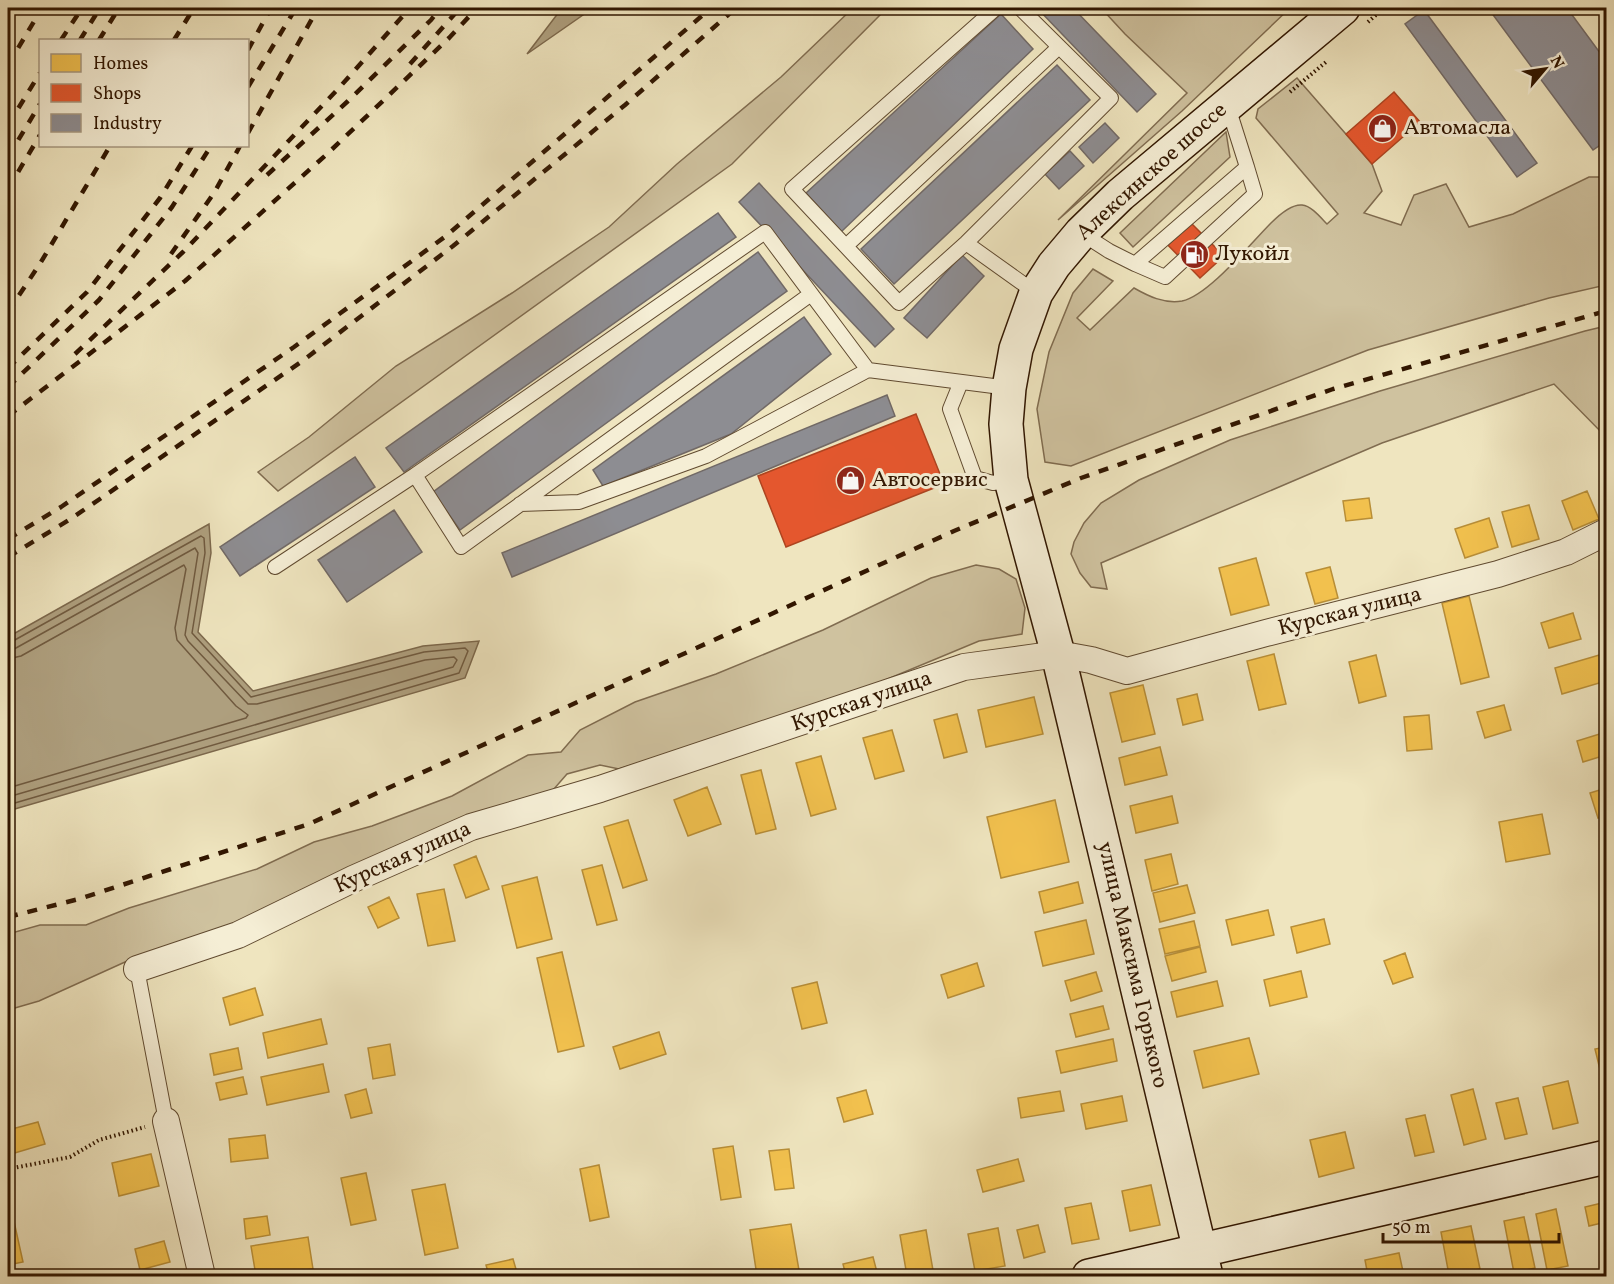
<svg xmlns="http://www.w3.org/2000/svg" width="1614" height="1284" font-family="Vollkorn,serif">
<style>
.green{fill:#cfc29f;stroke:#806c50;stroke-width:1.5}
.water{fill:#ae9f7e;stroke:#7c684c;stroke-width:1.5}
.homes{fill:#f2c14e;stroke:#b88e37;stroke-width:1.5}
.shops{fill:#e4572e;stroke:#ae4420;stroke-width:1.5}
.industry{fill:#8d8d92;stroke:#716966;stroke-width:1.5}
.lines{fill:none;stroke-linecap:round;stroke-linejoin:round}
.shore{stroke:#705a3f;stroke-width:1.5}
.lane-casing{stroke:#604a30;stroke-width:16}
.street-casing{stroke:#604a30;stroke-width:28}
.secondary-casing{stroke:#311600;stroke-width:36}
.path{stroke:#311600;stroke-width:4;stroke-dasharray:1.5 3;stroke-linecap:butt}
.lane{stroke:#f5eed5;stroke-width:14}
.street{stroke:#f5eed5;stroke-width:26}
.secondary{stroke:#f5eed5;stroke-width:33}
.rail{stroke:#311600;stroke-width:4.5;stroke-dasharray:10 10;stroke-linecap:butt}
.labels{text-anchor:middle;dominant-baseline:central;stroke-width:6;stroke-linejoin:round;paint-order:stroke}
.poi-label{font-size:22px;fill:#311600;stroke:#f5eed5;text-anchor:start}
.street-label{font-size:22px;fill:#311600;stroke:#f5eed5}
</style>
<rect width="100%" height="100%" fill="#efe5bf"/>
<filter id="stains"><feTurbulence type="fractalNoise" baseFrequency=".00333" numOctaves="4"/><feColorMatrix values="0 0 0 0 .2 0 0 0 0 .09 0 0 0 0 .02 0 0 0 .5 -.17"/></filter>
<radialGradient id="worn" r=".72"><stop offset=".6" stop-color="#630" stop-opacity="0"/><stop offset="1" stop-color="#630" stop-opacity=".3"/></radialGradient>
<path class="green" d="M853,8H887L732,164L278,491L258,472L309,437L396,366L512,293L609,227L677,164L781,77Z
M1101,8H1290L1182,111L1058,220L1187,93L1125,34Z
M1297,78L1372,164L1382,191L1364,213L1401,225L1414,195L1446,184L1469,227L1513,214L1589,177H1606V285L1549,298L1368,350L1071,466L1045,462L1037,409L1049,352L1073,293L1093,269L1113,281L1077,318L1090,330L1134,288C1148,296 1164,304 1182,301C1208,296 1251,243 1271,223C1278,216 1291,204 1302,205C1312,206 1321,218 1327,224L1338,214L1256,118L1258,109Z
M1226,132L1230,157L1133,247L1120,233Z
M1606,326V437L1554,384L1382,443L1101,563L1107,589L1091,587L1080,573L1071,554L1074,542L1084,523L1101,503L1139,480L1230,440L1288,421L1380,391L1585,331Z
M976,565L999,569L1016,579L1025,608L1022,634L979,641L842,698L619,769L600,765L567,774L547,797L235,929L125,962L39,1001L8,1010V934L40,925H86L129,908L257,869L314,842L372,826L452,796L528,755L561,752L580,730L635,702L716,674L823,630L931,578Z"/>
<path class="water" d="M562,8H593L527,54Z
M209,524L211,553L198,632L253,691L423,646L479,641L465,678L8,811V637Z"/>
<path class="homes" d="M1587,491L1599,519L1573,530L1562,501Z
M1369,498L1372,518L1346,521L1343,501Z
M1529,505L1539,539L1512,547L1502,512Z
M1489,518L1498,547L1465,558L1455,529Z
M1256,558L1269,605L1231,615L1219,568Z
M1330,567L1338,598L1315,604L1306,573Z
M1469,596L1489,677L1461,684L1442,603Z
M1573,613L1581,639L1549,648L1541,623Z
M1606,653V681L1562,694L1555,668Z
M1274,654L1286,704L1259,710L1247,661Z
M1376,655L1386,696L1359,703L1349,662Z
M1143,685L1155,734L1122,742L1110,693Z
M1197,694L1203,720L1183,725L1177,699Z
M1034,697L1043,734L986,747L978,710Z
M1504,705L1511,730L1485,738L1477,712Z
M957,714L967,752L944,758L934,720Z
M1429,715L1432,749L1407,751L1404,717Z
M892,730L904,771L875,779L863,738Z
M1606,732V755L1583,762L1577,741Z
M1160,747L1167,775L1125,785L1119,758Z
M821,756L836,809L811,816L796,763Z
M761,770L776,829L756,834L741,775Z
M707,787L721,824L688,836L674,800Z
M1606,788V816L1598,818L1590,793Z
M1172,796L1178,823L1136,833L1130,806Z
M1055,800L1069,862L1001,878L987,817Z
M1542,814L1550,854L1506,862L1499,822Z
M628,820L647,880L623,888L604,827Z
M1171,854L1178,884L1152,891L1145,860Z
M476,856L489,889L466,898L454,865Z
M602,865L617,920L597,925L582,870Z
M537,877L552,939L517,948L502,886Z
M1078,882L1083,903L1044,913L1039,892Z
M1187,885L1195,913L1160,922L1153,893Z
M444,889L455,941L428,946L417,894Z
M389,897L399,918L378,928L368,907Z
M1268,910L1274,935L1232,945L1226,920Z
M1324,919L1330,944L1297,953L1291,927Z
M1086,920L1094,954L1043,966L1035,932Z
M1194,921L1200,946L1165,954L1159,929Z
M1200,947L1206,972L1172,981L1165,956Z
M562,952L584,1046L558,1052L537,958Z
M1405,953L1413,977L1393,984L1384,961Z
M977,963L984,986L948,998L941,975Z
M1301,971L1307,997L1270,1006L1264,980Z
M1096,972L1102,991L1071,1001L1065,981Z
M1217,981L1223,1006L1177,1017L1171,992Z
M817,982L827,1023L802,1029L792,988Z
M255,988L263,1015L230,1025L223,998Z
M1103,1006L1109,1029L1076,1037L1070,1014Z
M321,1019L327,1044L268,1058L263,1033Z
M659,1032L666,1054L620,1069L613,1047Z
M1249,1038L1259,1074L1203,1088L1194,1051Z
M1113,1039L1117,1061L1061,1073L1056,1051Z
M390,1044L395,1075L373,1079L368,1048Z
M1606,1047V1094L1595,1049Z
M238,1048L242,1069L214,1075L210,1054Z
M323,1064L329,1092L267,1105L261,1077Z
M243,1077L247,1094L220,1100L216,1083Z
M1568,1081L1578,1123L1553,1129L1543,1087Z
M366,1089L372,1113L351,1118L345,1095Z
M1473,1089L1486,1139L1464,1145L1451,1095Z
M866,1090L873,1114L844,1122L837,1098Z
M1060,1091L1064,1111L1021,1118L1018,1098Z
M1122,1096L1127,1121L1086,1129L1081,1104Z
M1518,1098L1527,1134L1505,1139L1496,1103Z
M1425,1115L1434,1152L1415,1156L1406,1119Z
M38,1122L45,1144L8,1155V1130Z
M1345,1132L1354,1168L1319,1177L1310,1140Z
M265,1135L268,1158L231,1162L229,1139Z
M733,1146L741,1197L721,1200L713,1149Z
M789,1149L794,1188L775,1190L769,1151Z
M151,1154L159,1186L119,1196L112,1163Z
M1018,1159L1024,1181L983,1192L977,1170Z
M599,1165L609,1217L590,1221L580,1169Z
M366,1173L376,1220L351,1225L341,1178Z
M445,1184L458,1248L425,1255L412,1190Z
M1151,1185L1160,1225L1130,1231L1122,1191Z
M1606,1202V1222L1589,1226L1585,1207Z
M1091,1203L1099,1239L1072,1244L1065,1208Z
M1556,1209L1568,1266L1547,1270L1536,1214Z
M267,1216L270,1235L246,1239L244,1219Z
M13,1217L23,1262L8,1265V1219Z
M1524,1217L1535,1268L1514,1273L1504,1221Z
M791,1224L800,1276H757L750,1230Z
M1038,1225L1045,1252L1024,1258L1017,1230Z
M1471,1226L1480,1269L1449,1275L1441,1232Z
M998,1228L1005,1266L975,1271L968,1234Z
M926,1230L934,1276H907L900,1235Z
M308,1237L313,1269L256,1276L251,1246Z
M164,1241L170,1262L140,1270L135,1249Z
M1399,1253L1404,1276H1368L1365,1260Z
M873,1257L878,1276H846L843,1264Z
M513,1259L518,1276H489L486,1265Z
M180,1271L181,1276H151Z"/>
<path class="shops" d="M1394,92L1420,122L1372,164L1346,134Z
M1185,217L1224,256L1200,278L1161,238Z
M916,414L944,484L786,547L758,476Z"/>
<path class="industry" d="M1037,8H1073L1156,94L1137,112Z
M1488,8H1567L1606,61V141L1593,150Z
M1424,10L1537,163L1517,177L1405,24Z
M1001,14L1033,49L841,232L806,193Z
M1057,65L1090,100L894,284L861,249Z
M1105,123L1119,138L1093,163L1079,147Z
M1070,151L1084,166L1059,189L1045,174Z
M759,183L894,329L875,347L739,202Z
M718,213L736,237L404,472L386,448Z
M758,252L787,291L460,530L433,492Z
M962,255L984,276L927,338L904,318Z
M804,317L831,354L731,434L603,486L593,470Z
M887,395L895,416L512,577L502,553Z
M355,457L375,487L240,576L220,547Z
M394,510L422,552L347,602L318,560Z"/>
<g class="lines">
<path class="shore" d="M8,642L13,641L201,536L204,538L205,553L192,633L251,697L424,652L465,648L468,651L459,673L8,805
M8,650L16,648L195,548L198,553L185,635L188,641L248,704H257L425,660L454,657L457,660L453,667L8,797
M8,659L21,656L184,565L186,569L175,628L177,640L236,706L248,715L246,718L8,788"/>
<defs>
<path id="lane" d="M996,8L792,189L899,303L966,243L1111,98L1020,8
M1081,233L1109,251L1135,264L1247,167L1228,107
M966,243L1036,293
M846,246L1059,47
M1135,264L1165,277L1255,194L1247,167
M811,294L461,547L415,475L765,232L868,370L1009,388
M961,382L950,409L975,478L993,483L1011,480
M520,504L579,502L706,456L868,370
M275,567L415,475
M137,969L166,1121"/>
<path id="street" d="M137,969L238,935L353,879L471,827L600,789L964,667L1058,654L1091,660L1127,671L1266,633L1498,574L1566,552L1606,532
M166,1121L202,1276"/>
<path id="secondary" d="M1089,1276L1606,1157
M1206,1276L1058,654L1011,480L1006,424L1009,388L1016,349L1036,293L1054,265L1081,233L1120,195L1343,8"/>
</defs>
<use href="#lane" class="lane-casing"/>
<use href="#street" class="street-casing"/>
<use href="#secondary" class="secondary-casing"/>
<path class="path" d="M1368,22L1384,8
M1290,92L1326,62
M8,1169L70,1157L99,1140L145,1127"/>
<use href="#lane" class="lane"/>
<use href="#street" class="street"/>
<use href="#secondary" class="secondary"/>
<path class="rail" d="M8,28L20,8
M61,40L82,8
M80,40L100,8
M99,40L119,8
M174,40L194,8
M248,50L271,8
M410,64L460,8
M8,65L42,8
M248,87L296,8
M8,125L40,73
M248,133L318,8
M8,157L40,104
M267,175L348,101L431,20L440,8
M8,189L40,135
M171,254L214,193L240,146
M8,312L41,262L110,146
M75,354L183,252L338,89L410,8
M8,368L87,292L160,198L192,146
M8,387L99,300L172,207L211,146
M8,416L185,281L327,154L449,38L477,8
M8,539L61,507L294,347L446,236L711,8
M8,557L69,520L301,362L453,246L625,105L736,8
M8,917L79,899L309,824L954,531L1081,478L1333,389L1606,311"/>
</g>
<defs>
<symbol id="shop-disc" viewBox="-11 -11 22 22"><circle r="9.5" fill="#8f2418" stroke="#f5eed5"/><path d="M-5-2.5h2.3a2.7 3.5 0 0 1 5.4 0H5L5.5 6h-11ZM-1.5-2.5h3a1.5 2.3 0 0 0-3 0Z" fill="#fff"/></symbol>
<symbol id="fuel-disc" viewBox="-11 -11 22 22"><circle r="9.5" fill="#8f2418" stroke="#f5eed5"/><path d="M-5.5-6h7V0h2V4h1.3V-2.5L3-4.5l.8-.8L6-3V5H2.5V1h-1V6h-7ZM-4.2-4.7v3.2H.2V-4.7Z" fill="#fff"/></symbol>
</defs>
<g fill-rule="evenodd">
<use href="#shop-disc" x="1366" y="112" width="33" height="33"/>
<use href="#fuel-disc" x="1178" y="238" width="33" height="33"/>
<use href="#shop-disc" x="834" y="464" width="33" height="33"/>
</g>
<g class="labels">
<g class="poi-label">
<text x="1404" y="128">Автомасла</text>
<text x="1215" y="254">Лукойл</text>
<text x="872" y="480">Автосервис</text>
</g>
<g class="street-label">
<text transform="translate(1152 172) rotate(-42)">Алексинское шоссе</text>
<text transform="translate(1350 612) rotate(-14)">Курская улица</text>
<text transform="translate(862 702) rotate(-19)">Курская улица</text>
<text transform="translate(403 858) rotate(-24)">Курская улица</text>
<text transform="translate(1132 965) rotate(77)">улица Максима Горького</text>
</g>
</g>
<rect width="1614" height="1284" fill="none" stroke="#efe5bf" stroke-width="30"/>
<rect x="9" y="9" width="1596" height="1266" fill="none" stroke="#311600" stroke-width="3"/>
<rect x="15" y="15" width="1584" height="1254" fill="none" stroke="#311600" stroke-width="1.5"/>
<rect x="39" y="39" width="210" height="108" fill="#f5eed5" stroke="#a79880" stroke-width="1.5"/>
<rect x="51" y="54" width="30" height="18" fill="#f2c14e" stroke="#a79880" stroke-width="1.5"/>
<text x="93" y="69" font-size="18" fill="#311600">Homes</text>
<rect x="51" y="84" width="30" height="18" fill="#e4572e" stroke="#a79880" stroke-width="1.5"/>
<text x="93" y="99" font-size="18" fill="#311600">Shops</text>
<rect x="51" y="114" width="30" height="18" fill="#8d8d92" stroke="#a79880" stroke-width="1.5"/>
<text x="93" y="129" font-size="18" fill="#311600">Industry</text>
<g transform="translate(1545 69) rotate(61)" stroke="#f5eed5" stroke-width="4.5" paint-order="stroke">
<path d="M0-4.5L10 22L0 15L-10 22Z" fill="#311600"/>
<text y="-9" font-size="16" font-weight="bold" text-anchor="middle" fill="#311600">N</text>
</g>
<path d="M1383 1233v9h176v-9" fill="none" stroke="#311600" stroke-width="3"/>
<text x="1392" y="1233" font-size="18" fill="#311600" stroke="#f5eed5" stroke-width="4.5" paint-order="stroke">50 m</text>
<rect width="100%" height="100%" filter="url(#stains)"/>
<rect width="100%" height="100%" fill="url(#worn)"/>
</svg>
